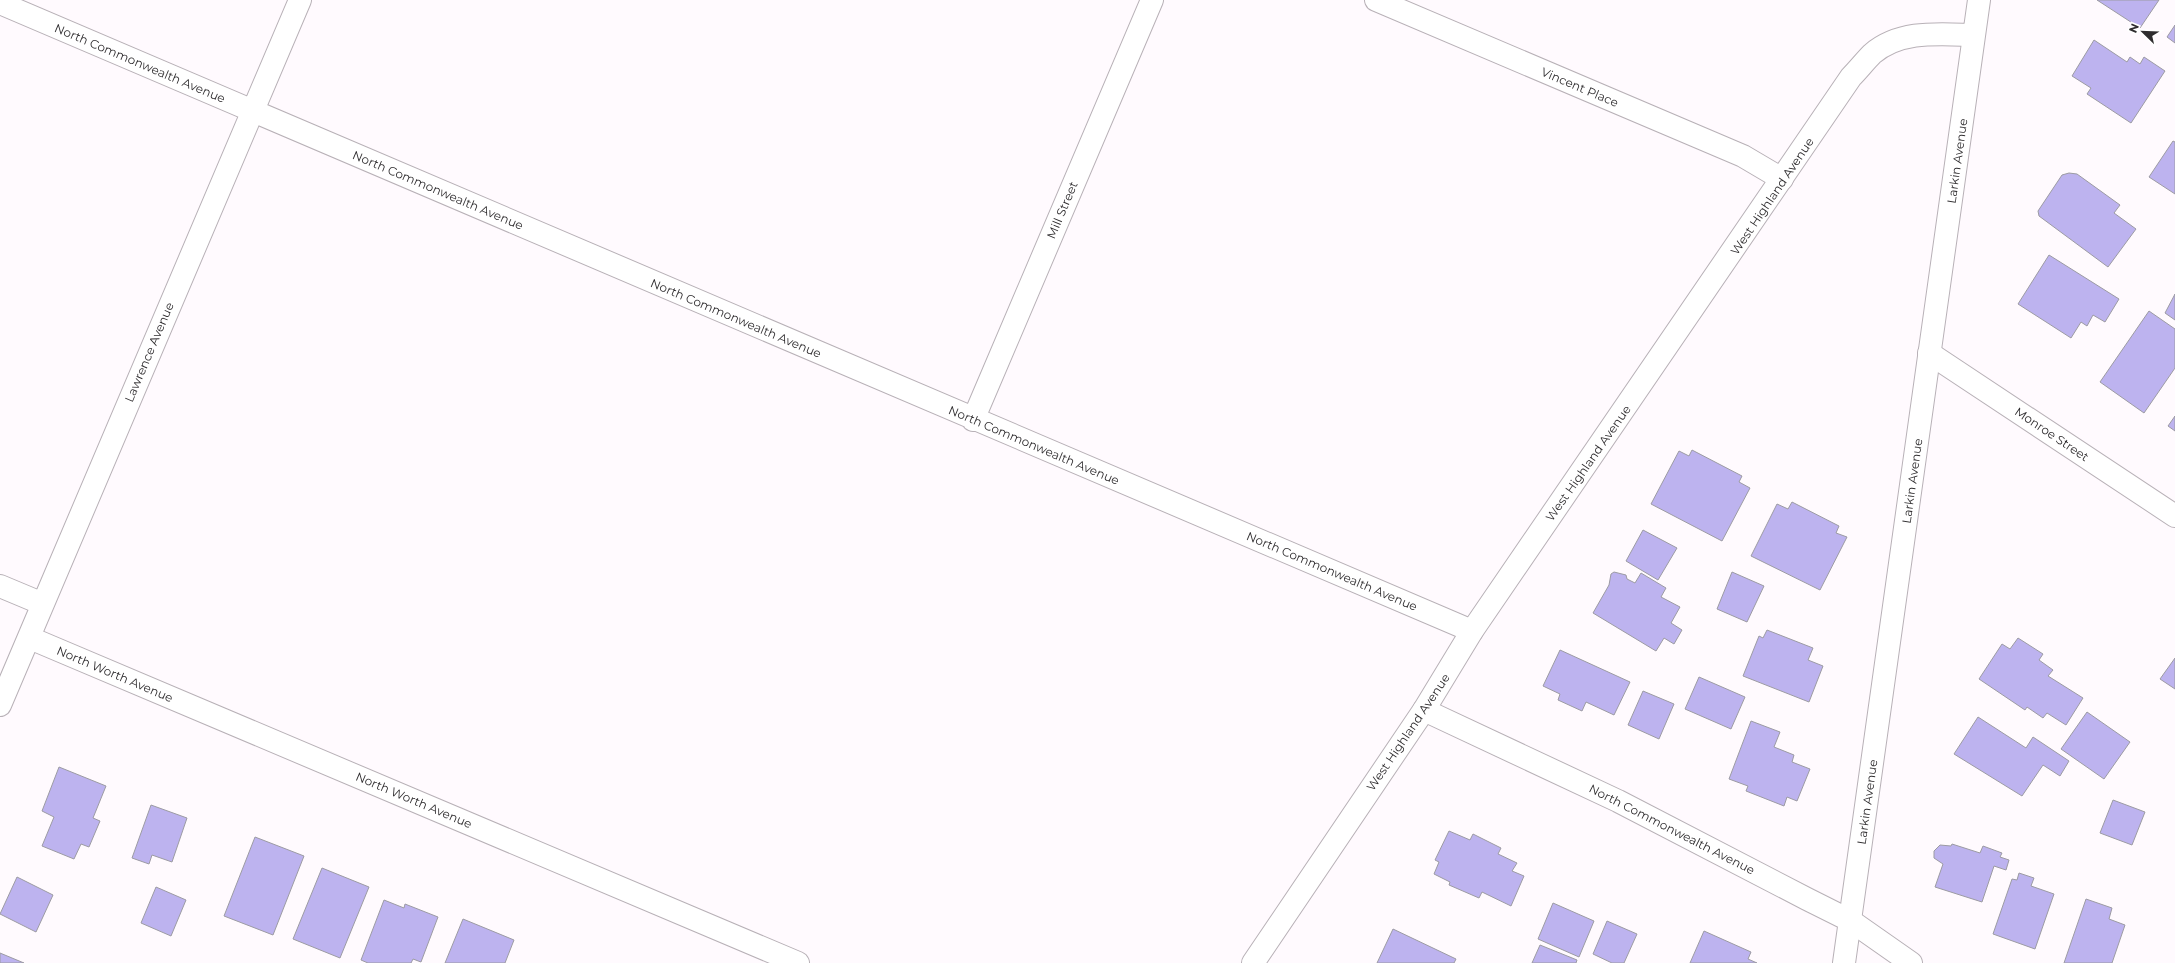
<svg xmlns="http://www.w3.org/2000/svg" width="2175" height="963" font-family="Montserrat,sans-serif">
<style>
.building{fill:#bdb3ef;stroke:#9c9ba3}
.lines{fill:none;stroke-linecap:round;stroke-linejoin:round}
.minor-casing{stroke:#b8b1b7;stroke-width:24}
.major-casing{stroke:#b8b1b7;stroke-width:24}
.minor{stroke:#fff;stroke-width:22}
.major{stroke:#fff;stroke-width:22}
.labels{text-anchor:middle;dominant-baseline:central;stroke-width:3;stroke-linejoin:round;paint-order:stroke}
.street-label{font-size:12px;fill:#2e2c2e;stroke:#fff}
</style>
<rect width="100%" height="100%" fill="#fffafe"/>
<path class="building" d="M2097,0H2159L2140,28Z
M2175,25V43L2167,37Z
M2094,40L2127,62L2130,57L2140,64L2144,57L2165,71L2131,123L2087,94L2091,88L2072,76Z
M2173,141L2175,142V194L2149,177Z
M2069,173L2077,174L2120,205L2114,213L2136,229L2108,267L2039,216L2038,211L2062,175Z
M2049,255L2119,299L2105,322L2093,315L2087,326L2081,322L2071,338L2018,304Z
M2175,294V320L2165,313Z
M2149,311L2175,329V368L2144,413L2100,382Z
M2175,416V431L2168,426Z
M1692,450L1742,476L1739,482L1750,488L1722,541L1651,504L1679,451L1689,456Z
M1792,502L1839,526L1836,533L1847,537L1820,590L1751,556L1777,504L1788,509Z
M1643,530L1677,548L1658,580L1626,561Z
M1614,572L1626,575L1627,579L1635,583L1641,573L1666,588L1661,597L1680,607L1671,623L1682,630L1674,644L1664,638L1656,651L1593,613L1609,585L1611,574Z
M1732,572L1764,586L1747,622L1717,609Z
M1767,630L1813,648L1808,660L1823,666L1809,702L1743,676L1759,636L1763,638Z
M2018,638L2043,654L2039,660L2053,670L2048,676L2083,698L2066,725L2047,713L2043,718L2027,707L2025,710L1979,679L2002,644L2010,649Z
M1560,650L1630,682L1614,715L1586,702L1582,711L1558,700L1560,694L1543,686Z
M2175,658V689L2160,679Z
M1699,677L1745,697L1731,729L1685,709Z
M1643,691L1674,704L1659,739L1628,725Z
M2087,712L2130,742L2104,779L2061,749Z
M1978,717L2026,748L2033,737L2069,761L2060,776L2043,765L2022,796L1954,754Z
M1751,721L1780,732L1774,747L1794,755L1792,762L1810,769L1797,801L1787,797L1784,806L1746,791L1748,786L1729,779Z
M59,767L106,786L93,818L100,821L89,847L81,844L74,859L42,846L54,817L42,811Z
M2113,800L2145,812L2132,845L2100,833Z
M151,805L187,818L172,862L152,855L149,864L132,858Z
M1449,831L1470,840L1473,834L1501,848L1498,854L1517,863L1512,871L1524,876L1511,906L1482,892L1479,898L1449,885L1450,882L1434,874L1439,862L1435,860Z
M255,837L304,856L273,935L224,916Z
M1952,844L1980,853L1983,846L2002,853L2000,857L2009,860L2006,870L1994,866L1982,902L1935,887L1943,864L1934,858V851L1940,845L1951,846Z
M322,868L369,887L340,958L293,939Z
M2019,873L2034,878L2031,886L2054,894L2035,949L1993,934L2012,879L2017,880Z
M17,877L53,895L36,932L0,914Z
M156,887L186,900L171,936L141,923Z
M2086,899L2112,908L2109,919L2125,925L2112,963H2064Z
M384,900L404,908L405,904L438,917L421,962L413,959L411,963H368L361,960Z
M1553,903L1594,921L1579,957L1538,939Z
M463,919L514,940L505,963H445Z
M1607,921L1637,934L1624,963H1612L1593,954Z
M1393,929L1456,959L1454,963H1377Z
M1704,931L1751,952L1748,959L1757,963H1690Z
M1540,945L1577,960L1576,963H1532Z
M0,953L24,963H0Z"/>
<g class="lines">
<defs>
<path id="minor" d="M1376,0L1743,156L1782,179
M0,3L1472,631
M1929,353L2175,516
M973,420L1152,0
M0,586L43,604
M30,638L798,963
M0,705L300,0
M1424,710L1618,801L1807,899L1851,921L1911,963"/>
<path id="major" d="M1253,963L1424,710L1472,631L1851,77C1858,70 1865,61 1872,54C1900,30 1938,34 1972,35
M1844,963L1979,0"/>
</defs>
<use href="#minor" class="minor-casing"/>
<use href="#major" class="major-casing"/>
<use href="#minor" class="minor"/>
<use href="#major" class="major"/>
</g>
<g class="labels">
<g class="street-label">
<text transform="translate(140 63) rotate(23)">North Commonwealth Avenue</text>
<text transform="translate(1580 87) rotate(23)">Vincent Place</text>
<text transform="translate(1957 161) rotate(-82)">Larkin Avenue</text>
<text transform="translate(438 190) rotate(23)">North Commonwealth Avenue</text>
<text transform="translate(1772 196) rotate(-56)">West Highland Avenue</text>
<text transform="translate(1062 210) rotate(-67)">Mill Street</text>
<text transform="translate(736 318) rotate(23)">North Commonwealth Avenue</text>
<text transform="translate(149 352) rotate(-67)">Lawrence Avenue</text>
<text transform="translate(2052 434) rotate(34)">Monroe Street</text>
<text transform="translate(1034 445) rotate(23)">North Commonwealth Avenue</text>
<text transform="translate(1588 463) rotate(-55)">West Highland Avenue</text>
<text transform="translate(1912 481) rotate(-82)">Larkin Avenue</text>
<text transform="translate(1332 571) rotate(23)">North Commonwealth Avenue</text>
<text transform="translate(115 674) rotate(23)">North Worth Avenue</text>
<text transform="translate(1408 732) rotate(-56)">West Highland Avenue</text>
<text transform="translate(414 800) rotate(23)">North Worth Avenue</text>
<text transform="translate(1867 802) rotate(-82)">Larkin Avenue</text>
<text transform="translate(1672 829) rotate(27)">North Commonwealth Avenue</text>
</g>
</g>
<g transform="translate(2143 32) rotate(293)" stroke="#ffffff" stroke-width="3" paint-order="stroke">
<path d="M0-3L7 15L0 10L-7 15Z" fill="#2e2c2e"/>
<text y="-6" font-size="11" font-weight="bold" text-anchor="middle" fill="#2e2c2e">N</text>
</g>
</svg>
